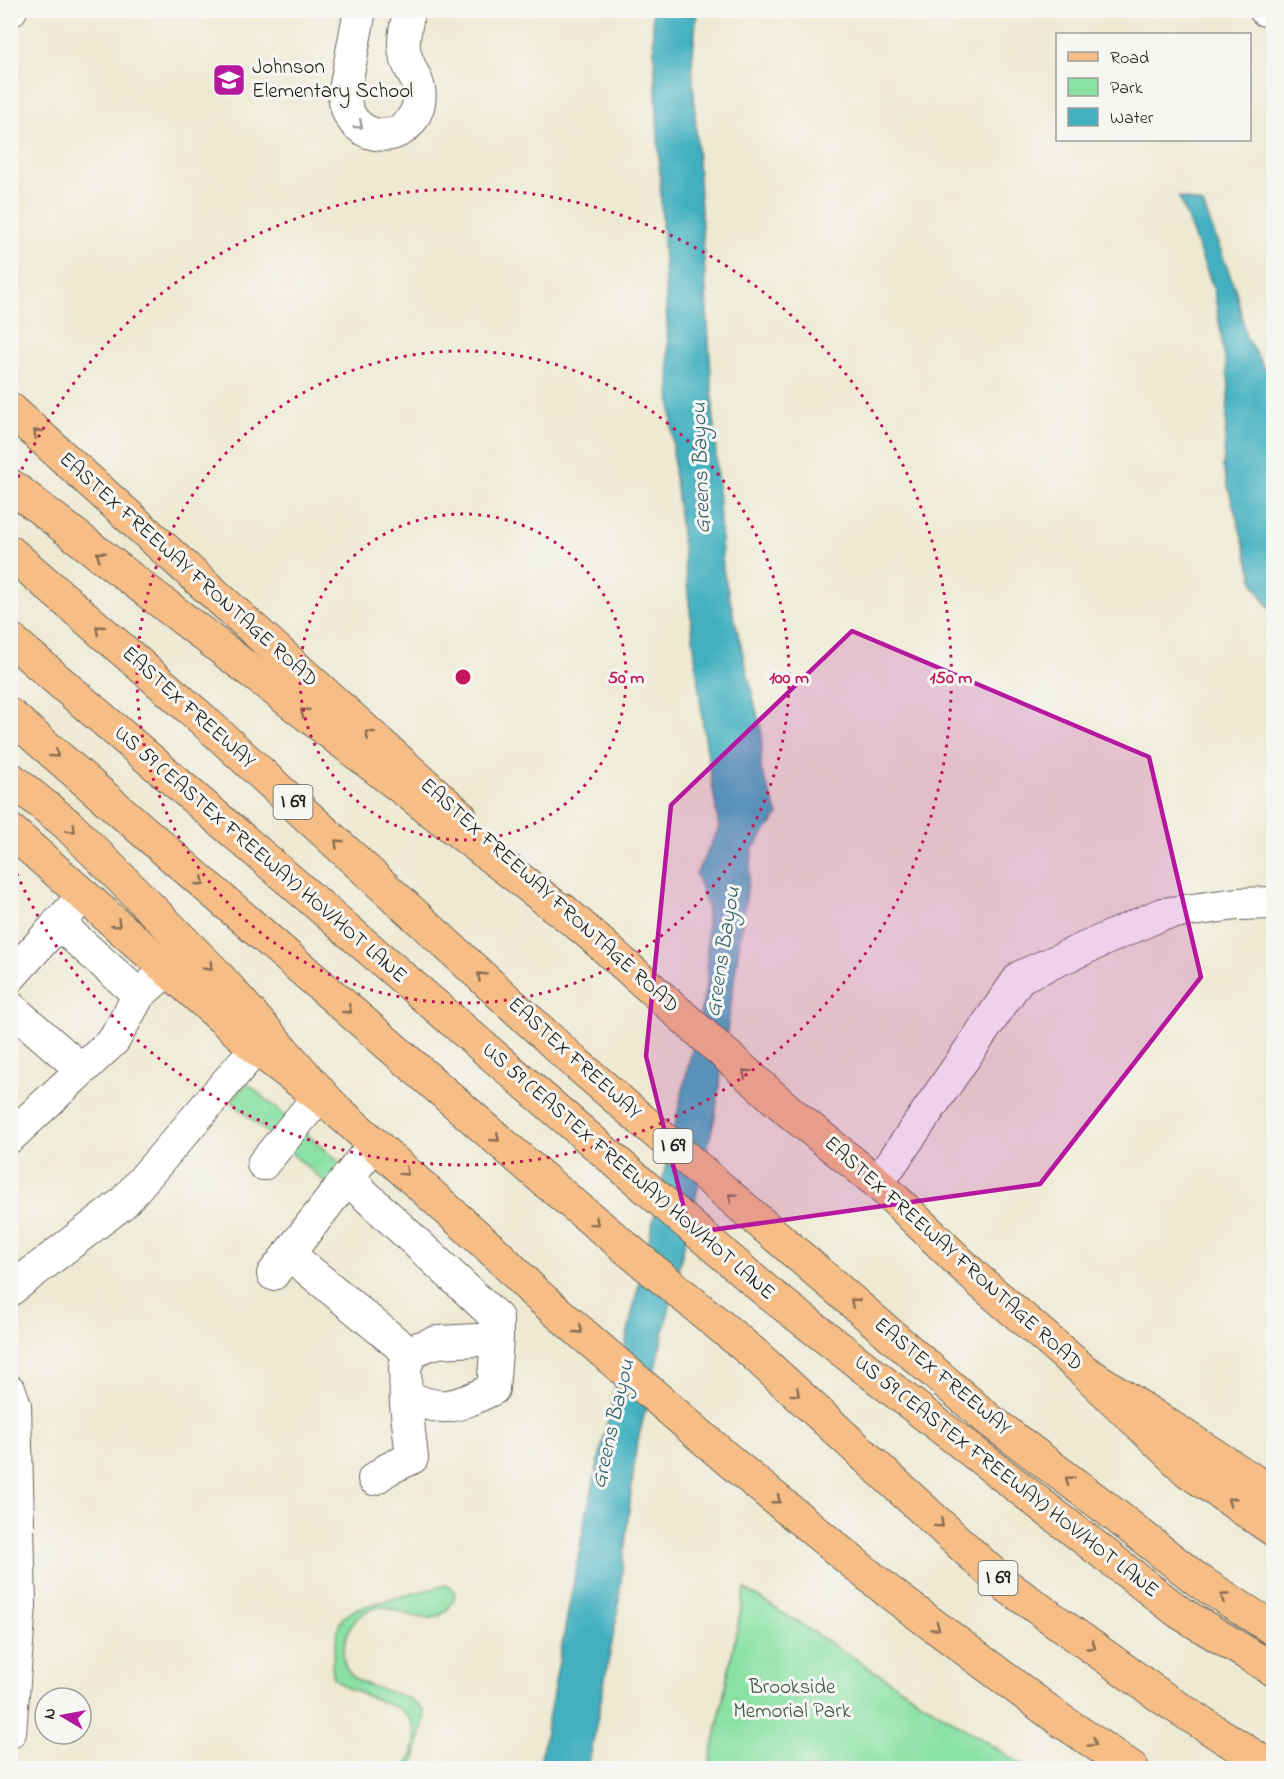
<svg xmlns="http://www.w3.org/2000/svg" width="1284" height="1779" font-family="'Indie Flower',sans-serif">
<style>
.green{fill:#8ae1a4;stroke:#537e60;stroke-width:1.5}
.water{fill:#43b0c0;stroke:#30666e;stroke-width:1.5}
.lines{fill:none;stroke-linecap:round;stroke-linejoin:round}
.minor-casing{stroke:#66645c;stroke-width:34}
.major-casing{stroke:#66645c;stroke-width:35}
.highway-casing{stroke:#66645c;stroke-width:35}
.minor{stroke:#fff;stroke-width:32}
.major{stroke:#f6be86;stroke-width:33}
.highway{stroke:#f6be86;stroke-width:33}
.oneway{stroke:#999}
.oneway2{stroke:#896d51}
.marked{fill:#b5179e;fill-opacity:0.2;stroke:#b5179e;stroke-width:4.5;stroke-linejoin:round}
.ring{fill:none;stroke:#c2185b;stroke-width:3;stroke-dasharray:3 6}
.labels{text-anchor:middle;dominant-baseline:central;stroke-width:6;stroke-linejoin:round;paint-order:stroke}
.shield{fill:#f6f6f2;stroke:#5d5d5c;stroke-width:1.5}
.shield-label{font-size:20px;font-weight:bold;fill:#1c1c1c}
.poi-label{font-size:21px;fill:#1c1c1c;stroke:#f6f6f2;text-anchor:start}
.street-label{font-size:21px;fill:#1c1c1c;stroke:#f6f6f2}
.park-label{font-size:21px;fill:#3d5745;stroke:#f6f6f2}
.water-label{font-size:22px;font-style:italic;fill:#2e5f66;stroke:#f6f6f2}
.centre{fill:#c2185b;stroke:#f6f6f2;stroke-width:3}
.ring-label{font-size:18px;text-anchor:middle;font-weight:bold;fill:#c2185b;stroke:#f6f6f2;stroke-width:6;stroke-linejoin:round;paint-order:stroke}
</style>
<rect width="100%" height="100%" fill="#f6f6f2"/>
<filter id="ink" filterUnits="userSpaceOnUse"><feTurbulence type="fractalNoise" baseFrequency=".0167" numOctaves="2"/><feDisplacementMap in="SourceGraphic" scale="12" xChannelSelector="R" yChannelSelector="G"/><feConvolveMatrix kernelMatrix="1 2 1 2 8 2 1 2 1" color-interpolation-filters="sRGB"/></filter>
<filter id="wash" filterUnits="userSpaceOnUse"><feTurbulence type="fractalNoise" baseFrequency=".008" numOctaves="4" result="noise"/><feDisplacementMap in="SourceGraphic" scale="24" xChannelSelector="R" yChannelSelector="G"/><feGaussianBlur stdDeviation="1.35" result="paint"/><feColorMatrix in="noise" values="0 0 0 0 0 0 0 0 0 0 0 0 0 0 0 0 0 1.4 0 .05"/><feComposite in="paint" operator="in"/></filter>
<g filter="url(#wash)">
<rect width="100%" height="100%" fill="#eee9d2"/>
<path class="green" d="M247,1083L288,1118L273,1138L231,1101Z
M303,1131L344,1167L329,1186L288,1150Z
M446,1585L451,1587C456,1592 456,1597 452,1603C429,1639 397,1599 371,1609C360,1613 351,1623 347,1635C325,1698 403,1681 424,1711V1719L413,1768H405C419,1749 420,1724 400,1709L347,1688L334,1678L332,1667L339,1624L343,1618L358,1608Z
M745,1589L1027,1768H709Z"/>
<path class="water" d="M652,11H697L692,64L723,570L762,734L761,769L778,815L753,848L715,1116L636,1449L617,1616L588,1768H539L585,1521L707,983V906L696,874L719,828L703,725L674,470Z
M1179,197L1203,204L1236,291L1246,337L1273,383V614L1255,585L1223,468L1229,385L1214,290Z"/>
</g>
<g filter="url(#ink)">
<g class="lines">
<defs>
<path id="minor" d="M360,10L344,95C346,108 349,119 360,127C368,134 381,136 391,134C413,128 425,103 417,82C412,70 405,61 404,47C403,35 407,23 409,10
M1265,10L1274,12
M10,11L11,10
M58,923L139,995
M10,977L84,895
M10,1007L82,1070
M10,1137L114,1040L139,995L168,969
M263,1164L319,1096
M347,1178L497,1318V1339L437,1342L419,1348L411,1355L405,1366L406,1404L412,1458L388,1469L374,1479
M878,1183L1020,977L1162,914L1237,904L1274,903
M289,1254L411,1355
M273,1274L374,1144
M10,1290L123,1203L256,1048
M10,1391L15,1405L20,1605L10,1732
M406,1396C444,1414 457,1406 493,1389L497,1339"/>
<path id="major" d="M10,409L460,816
M10,830L256,1048L331,1105L499,1256L534,1292L732,1463L889,1592L1059,1719L1132,1768
M563,910L790,1112L878,1183L977,1279L1084,1371L1274,1494"/>
<path id="highway" d="M10,485L583,928
M10,552L202,719L570,1058L988,1419L1102,1505L1199,1581L1274,1629
M10,639L766,1291L1179,1612L1274,1670
M10,715L550,1185L753,1353L1004,1584L1166,1700L1272,1768
M10,778L67,824L214,972L331,1105
M1084,1371L1188,1471L1274,1530"/>
</defs>
<use href="#minor" class="minor-casing"/>
<use href="#major" class="major-casing"/>
<use href="#highway" class="highway-casing"/>
<use href="#minor" class="minor"/>
<use href="#major" class="major"/>
<use href="#highway" class="highway"/>
</g>
<defs><path id="oneway-chevron" d="M-2-3.5L2.5 0L-2 3.5" fill="none" stroke-width="1.6" stroke-linecap="round" stroke-linejoin="round" transform="scale(1.5)"/></defs>
<use class="oneway" href="#oneway-chevron" transform="translate(359 125) rotate(40)"/>
<g class="oneway2">
<use href="#oneway-chevron" transform="translate(37 433) rotate(-138)"/>
<use href="#oneway-chevron" transform="translate(100 555) rotate(-142)"/>
<use href="#oneway-chevron" transform="translate(99 629) rotate(-139)"/>
<use href="#oneway-chevron" transform="translate(304 712) rotate(-142)"/>
<use href="#oneway-chevron" transform="translate(369 734) rotate(-138)"/>
<use href="#oneway-chevron" transform="translate(55 754) rotate(41)"/>
<use href="#oneway-chevron" transform="translate(72 829) rotate(44)"/>
<use href="#oneway-chevron" transform="translate(338 843) rotate(-137)"/>
<use href="#oneway-chevron" transform="translate(201 882) rotate(41)"/>
<use href="#oneway-chevron" transform="translate(117 924) rotate(42)"/>
<use href="#oneway-chevron" transform="translate(209 967) rotate(46)"/>
<use href="#oneway-chevron" transform="translate(481 976) rotate(-137)"/>
<use href="#oneway-chevron" transform="translate(348 1010) rotate(41)"/>
<use href="#oneway-chevron" transform="translate(746 1073) rotate(-138)"/>
<use href="#oneway-chevron" transform="translate(496 1138) rotate(41)"/>
<use href="#oneway-chevron" transform="translate(405 1172) rotate(42)"/>
<use href="#oneway-chevron" transform="translate(732 1197) rotate(-139)"/>
<use href="#oneway-chevron" transform="translate(595 1222) rotate(40)"/>
<use href="#oneway-chevron" transform="translate(854 1302) rotate(-139)"/>
<use href="#oneway-chevron" transform="translate(579 1330) rotate(41)"/>
<use href="#oneway-chevron" transform="translate(796 1393) rotate(42)"/>
<use href="#oneway-chevron" transform="translate(1069 1480) rotate(-143)"/>
<use href="#oneway-chevron" transform="translate(777 1500) rotate(39)"/>
<use href="#oneway-chevron" transform="translate(1231 1501) rotate(-145)"/>
<use href="#oneway-chevron" transform="translate(940 1524) rotate(42)"/>
<use href="#oneway-chevron" transform="translate(1224 1597) rotate(-147)"/>
<use href="#oneway-chevron" transform="translate(936 1627) rotate(37)"/>
<use href="#oneway-chevron" transform="translate(1092 1646) rotate(36)"/>
<use href="#oneway-chevron" transform="translate(1093 1743) rotate(34)"/>
</g>
</g>
<path class="marked" d="M852,631L1149,757L1201,977L1040,1184L690,1233L646,1056L671,805Z"/>
<g class="ring">
<circle cx="463" cy="677" r="163"/>
<circle cx="463" cy="677" r="326"/>
<path d="M11 494A488 488 0 1 1 11 860"/>
</g>
<defs>
<symbol id="school-square" viewBox="-11 -11 22 22"><rect x="-9" y="-9" width="18" height="18" rx="4" fill="#b5179e" stroke="#f6f6f2"/><path d="M0-5L7-2L0 1L-7-2ZM-4 1L0 2.5L4 1V4Q0 6-4 4Z" fill="#fff"/></symbol>
</defs>
<g fill-rule="evenodd">
<use href="#school-square" x="210" y="61" width="38" height="38"/>
</g>
<g class="labels">
<g class="shield">
<rect x="273.5" y="785" width="39" height="34" rx="4.5"/>
<rect x="653.5" y="1129" width="39" height="34" rx="4.5"/>
<rect x="978.5" y="1561" width="39" height="34" rx="4.5"/>
</g>
<g class="shield-label">
<text x="293" y="802">I 69</text>
<text x="673" y="1146">I 69</text>
<text x="998" y="1578">I 69</text>
</g>
<g class="poi-label">
<text x="252" y="68">Johnson<tspan x="252" dy="24">Elementary School</tspan></text>
</g>
<g class="street-label">
<text transform="translate(188 570) rotate(42)">EASTEX FREEWAY FRONTAGE ROAD</text>
<text transform="translate(188 708) rotate(42)">EASTEX FREEWAY</text>
<text transform="translate(260 855) rotate(41)">US 59 (EASTEX FREEWAY) HOV/HOT LANE</text>
<text transform="translate(549 896) rotate(42)">EASTEX FREEWAY FRONTAGE ROAD</text>
<text transform="translate(574 1059) rotate(42)">EASTEX FREEWAY</text>
<text transform="translate(628 1172) rotate(41)">US 59 (EASTEX FREEWAY) HOV/HOT LANE</text>
<text transform="translate(953 1254) rotate(42)">EASTEX FREEWAY FRONTAGE ROAD</text>
<text transform="translate(942 1377) rotate(40)">EASTEX FREEWAY</text>
<text transform="translate(1006 1477) rotate(38)">US 59 (EASTEX FREEWAY) HOV/HOT LANE</text>
</g>
<g class="park-label">
<text x="792" y="1688">Brookside<tspan x="792" dy="24">Memorial Park</tspan></text>
</g>
<g class="water-label">
<text transform="translate(702 468) rotate(-92)">Greens Bayou</text>
<text transform="translate(724 952) rotate(-81)">Greens Bayou</text>
<text transform="translate(614 1424) rotate(-77)">Greens Bayou</text>
</g>
</g>
<circle cx="463" cy="677" r="9" class="centre"/>
<g class="ring-label">
<text x="626" y="683">50 m</text>
<text x="789" y="683">100 m</text>
<text x="951" y="683">150 m</text>
</g>
<rect width="1284" height="1779" fill="none" stroke="#f6f6f2" stroke-width="36"/>
<rect x="1056" y="33" width="195" height="108" fill="#f6f6f2" stroke="#9f9f9c" stroke-width="1.5"/>
<rect x="1068" y="52" width="30" height="9" fill="#f6be86" stroke="#9f9f9c" stroke-width="1.5"/>
<text x="1110" y="63" font-size="18" fill="#1c1c1c">Road</text>
<rect x="1068" y="78" width="30" height="18" fill="#8ae1a4" stroke="#9f9f9c" stroke-width="1.5"/>
<text x="1110" y="93" font-size="18" fill="#1c1c1c">Park</text>
<rect x="1068" y="108" width="30" height="18" fill="#43b0c0" stroke="#9f9f9c" stroke-width="1.5"/>
<text x="1110" y="123" font-size="18" fill="#1c1c1c">Water</text>
<g transform="translate(63 1716) rotate(280)"><circle r="28" fill="#f6f6f2" stroke="#9f9f9c" stroke-width="1.5"/>
<path d="M0-4.5L10 22L0 15L-10 22Z" fill="#b5179e"/>
<text y="-9" font-size="16" font-weight="bold" text-anchor="middle" fill="#1c1c1c">N</text>
</g>
</svg>
